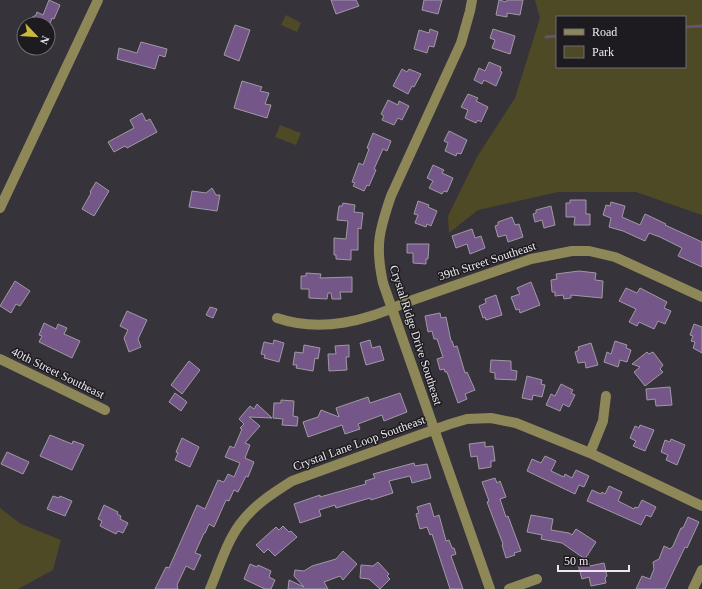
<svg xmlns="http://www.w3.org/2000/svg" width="702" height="589" font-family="Georgia,serif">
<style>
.green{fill:#4f4a26;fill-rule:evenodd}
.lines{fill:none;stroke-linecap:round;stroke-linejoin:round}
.stream{stroke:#665172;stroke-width:3}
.building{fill:#755688;stroke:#9f9aa3}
.minor{stroke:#8e8758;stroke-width:10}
.labels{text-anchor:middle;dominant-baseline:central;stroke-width:3;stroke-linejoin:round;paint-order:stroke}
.street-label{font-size:12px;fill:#ece9ee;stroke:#1d1b1f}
</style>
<rect width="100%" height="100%" fill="#37333a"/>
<path class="green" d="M535,0H702V215L636,192H558L478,210L449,233L448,216L477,157L515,98L540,18ZM557,17H685V67H557Z
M286,15L301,23L297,32L281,25Z
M280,125L301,133L296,145L275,137Z
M0,508L21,524L61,540L53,570L18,589H0Z"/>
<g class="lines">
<path class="stream" d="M685,27L702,26
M546,37L557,36"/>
</g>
<path class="building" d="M49,0L60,5L54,19L52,18L50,24H31V18L36,15L37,12L43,15Z
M331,0H356L359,6L336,14Z
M424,0H442L438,14L422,10Z
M499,0L506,2L507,0H523L520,15L507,13V17L496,15Z
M235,25L250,30L239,61L224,55Z
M430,29L438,32L434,47L429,46L427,53L414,49L419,30L429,33Z
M493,29L515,36L510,54L492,48L495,40L490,38Z
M141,42L167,49L165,57L159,55L155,69L117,59L119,48L137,53Z
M489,62L501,67L500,71L502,72L496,86L484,80L482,84L474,80L479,68L485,71Z
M402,69L407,72L409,69L421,74L414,87L412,86L408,94L393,86Z
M242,81L262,87L260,91L269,93L265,104L271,105L267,118L234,108Z
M468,94L478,98L476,101L488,107L481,122L478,120L476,123L465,118L468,110L461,107Z
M388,100L398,105L399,101L409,106L402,120L398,118L394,125L382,120L384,116L381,114Z
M142,113L146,121L150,119L157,132L127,148L125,146L114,152L108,142L134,128L130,120Z
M449,131L467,140L461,154L457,153L456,156L445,151L448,143L444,141Z
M373,133L391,141L387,151L383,149L374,169L376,170L369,186L367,185L364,191L353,186L355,183L352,182L359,163L363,165L369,149L367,148Z
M433,165L444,170L442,173L453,178L447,192L444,191L442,194L429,188L433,181L427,178Z
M96,182L109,191L94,216L82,209L91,193L90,192Z
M212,188L216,195H220L217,211L189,207L192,191L206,193Z
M570,200H586V214H590V225H574L575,217H566V203H570Z
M418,201L429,205L428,207L437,211L431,226L427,224L426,227L415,223L418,215L414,214Z
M611,202L625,206L622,217L640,225L645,214L666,224L665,225L702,242V267L678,256L682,248L660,237L649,233L645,241L623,231L609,227L611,218L603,215L606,205L610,206Z
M343,203L355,205L354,212L363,213L361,229L358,228V250H351V260L336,259V255H334V238L346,239L348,221L337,220L339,206H342Z
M551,206L555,225L544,228L542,220L535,222L533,214L536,213V210Z
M512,217L515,225L519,224L523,237L508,242L506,235L498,237L495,226L498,225V222Z
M472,229L475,238L481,236L485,248L470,254L467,244L456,248L452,236Z
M407,244H429L428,259H426V264L413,263V253H407Z
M579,271L596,273L595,280L603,281L602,298L571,295V298L564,299L563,295L555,296V292H552L551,280L557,279L556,274Z
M306,273L321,274L320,278L352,277V292H340L341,299H332L331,293H328L327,299L309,298V289H301V276H306Z
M15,281L30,291L20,306L16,304L11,313L0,306Z
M531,282L540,305L520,313L519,309L516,310L511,297L520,294L517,288Z
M626,288L637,293L640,288L667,302L664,308L671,311L665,324L658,321L654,329L639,322L637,326L629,322L636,309L619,301Z
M496,295L502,315L486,320L485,317L483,318L479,306L486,303L485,299Z
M210,307L217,309L213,318L206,315Z
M127,311L147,320L138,339L141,347L129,352L124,338L128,330L120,326Z
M440,313L441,318L446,317L451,341H452L454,347L457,346L465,373L467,372L475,390L465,394L467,399L458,403L447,372H445L444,369L440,370L437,359L443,357L437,339H434L432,331L428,332L425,316Z
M44,323L56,329L58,324L67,328L64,334L80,341L72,358L39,342L42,336L39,335Z
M694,324L702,327V353L693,348L695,342L691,341L693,336L690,335Z
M274,340L284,343L279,362L264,358L265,355L261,354L264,342L273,344Z
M370,340L372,348L380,346L384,360L366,365L360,343Z
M615,341L627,345L626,348L631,350L627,362L620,360L618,367L604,362L607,352L611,354Z
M591,343L598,365L586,368L585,362L578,363L575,352L579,350L578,347Z
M304,345L320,348L318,359L315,358L313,371L296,368L297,365H293L295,352L303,353Z
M349,345V357H346L347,370L329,371L328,354H336L335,346Z
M647,352L649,354L653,352L663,365L660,369L663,372L645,386L634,372L640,367L632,364Z
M491,360L511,361V370L517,371L516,380L495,379V373L490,372Z
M189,361L200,370L182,394L171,385Z
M527,376L542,380L541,384L545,385L542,397L533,395L532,400L522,398Z
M561,384L573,390L571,393L575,395L569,407L563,404L560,411L546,405L551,394L555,396Z
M670,387L672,405L656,406L655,399L647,400L646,389Z
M175,393L187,402L181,411L169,402Z
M400,393L407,412L384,421L382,415L358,424L360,429L345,434L342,425L308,437L303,422L318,417L321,410L339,417L336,408L368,397L370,403Z
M281,400L294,401L293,416L298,417L297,426L282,425L283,419L273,418L274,403H281Z
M257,404L272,418L249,417L260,426L245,443L250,445L245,458L254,462L248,477L246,476L238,492L234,490L229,501L226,500L214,527L209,524L205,533H204L195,553L201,555L194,570L186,566L177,585L178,589H155L166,567L169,568L197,505L205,509L218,480L224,482L228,474L234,477L240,463L225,457L230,446L234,448L242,429L240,428L244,424L239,419L250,406L254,409Z
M640,425L654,430L645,451L633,446L636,441L630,438L635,426L639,428Z
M50,435L72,444L73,441L84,445L72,470L40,456Z
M182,438L199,447L190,467L175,460L178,453L176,452Z
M671,439L685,445L677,465L666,460L668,455L661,452L665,440L670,442Z
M485,442V447L493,446L495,461H491V467L479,469L477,456L471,457L469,444Z
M7,452L29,462L23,474L1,464Z
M545,456L556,461L551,471L564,477L565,474L572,478L576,470L589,476L584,487L579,485L575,494L527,471L532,459L541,463Z
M414,463L415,466L427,464L431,478L412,483L410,476L389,481L393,493L371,500L370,498L336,508L335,505L319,510L321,516L300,523L294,504L320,495V497L366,484L365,481L375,478L373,474Z
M495,478L497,483L500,481L506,497L500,499L506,517L508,516L521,551L514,553L515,555L506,558L502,545L503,544L487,502L489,501L482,482Z
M609,486L622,492L618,501L634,509L635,507L638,508L642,500L656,507L651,517L646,515L641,525L587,501L592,490L601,494L602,492L605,494Z
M53,496L59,498L60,496L72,501L65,516L47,509Z
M430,503L434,517L439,515L446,541L449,540L452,548H454L456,554L451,556L463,589H450L432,534L430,535L427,527L420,529L416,514L419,513L417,507Z
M104,505L118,512L117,514L121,516L120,519L128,523L123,533L118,531L116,534L100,526L102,521L98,519Z
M531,515L553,519L551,530L569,533L572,535L576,529L596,542L585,559L562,543L541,539L542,535L527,532Z
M688,517L699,522L687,548L685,547L665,589H636L642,576L650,579L654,569L653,562L659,559L664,546L670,549L673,546L681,528H683Z
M283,526L289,532L291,531L297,537L275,556L268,549L264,553L256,545L276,527L279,530Z
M343,551L357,564L343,580L340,576L324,582L328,589H288L289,580L304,587L294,576L295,570L304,571L312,566L336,559Z
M378,562L389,574L387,576L390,579L380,589L369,579L360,578L361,565L373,566Z
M589,563L590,566L604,563L607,576L605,578L606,583L591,586L589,577L582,579L578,565Z
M250,564L257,567L258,565L271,571L269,577L275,580L271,589H265L244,579Z"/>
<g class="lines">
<path class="minor" d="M472,0L470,11L461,43L391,196C379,231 375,246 383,283L490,589
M0,208L98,0
M277,318C321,333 366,321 407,302L531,259L572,251H589L615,257L702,297
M0,359L105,410
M590,453L603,421L606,396
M210,589C219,568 226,543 240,524C254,505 273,493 292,481L450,424L467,419L491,418L516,423L590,453L702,506
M509,589L537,579
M693,589L702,570"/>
</g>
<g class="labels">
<g class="street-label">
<text transform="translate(487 261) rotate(-18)">39th Street Southeast</text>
<text transform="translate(416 335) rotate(72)">Crystal Ridge Drive Southeast</text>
<text transform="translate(58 373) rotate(26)">40th Street Southeast</text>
<text transform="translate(359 443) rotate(-20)">Crystal Lane Loop Southeast</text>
</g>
</g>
<rect x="556" y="16" width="130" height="52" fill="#1d1b1f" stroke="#706d72"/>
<rect x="564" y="29" width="20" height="6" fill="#8e8758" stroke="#706d72"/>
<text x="592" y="36" font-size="12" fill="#ece9ee">Road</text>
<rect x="564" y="46" width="20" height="12" fill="#4f4a26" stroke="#706d72"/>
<text x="592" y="56" font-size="12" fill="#ece9ee">Park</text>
<g transform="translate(36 36) rotate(115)"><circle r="19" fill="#1d1b1f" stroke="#706d72"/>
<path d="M0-3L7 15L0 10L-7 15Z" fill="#cbb939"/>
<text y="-6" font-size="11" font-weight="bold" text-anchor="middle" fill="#ece9ee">N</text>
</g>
<path d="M558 565v6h71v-6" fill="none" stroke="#ece9ee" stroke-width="2"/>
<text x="564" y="565" font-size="12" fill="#ece9ee" stroke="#1d1b1f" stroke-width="3" paint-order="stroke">50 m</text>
</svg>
